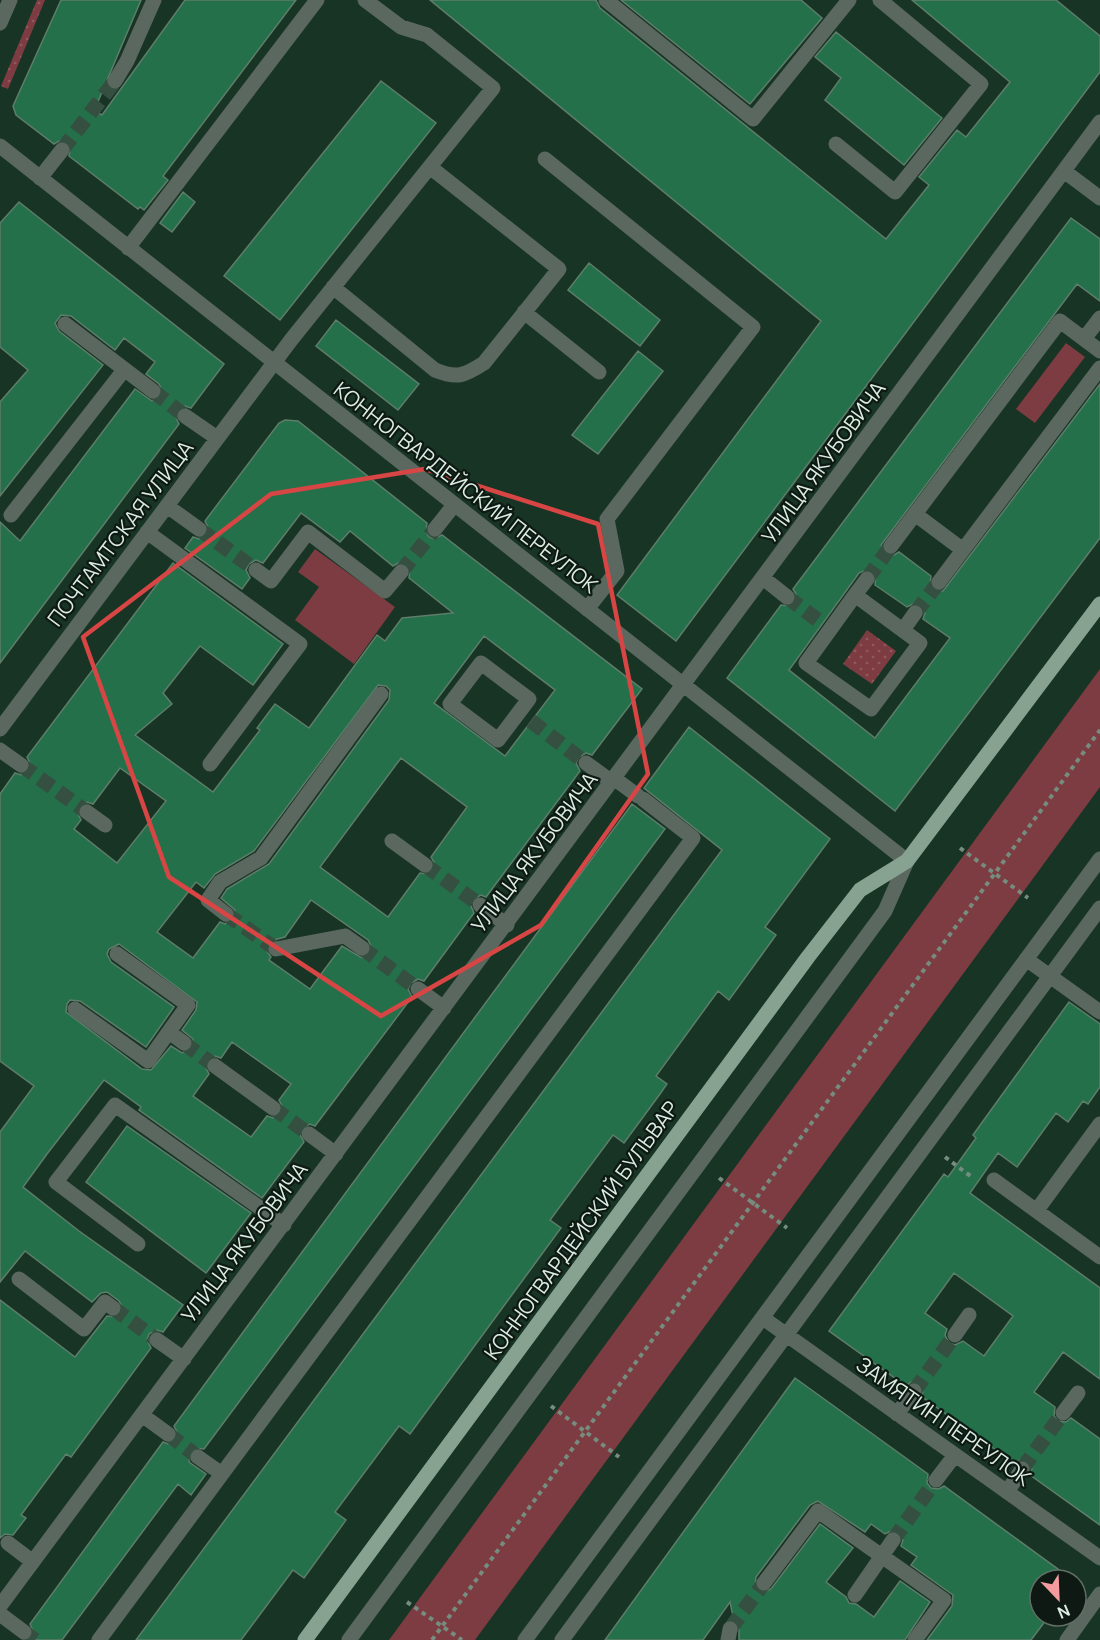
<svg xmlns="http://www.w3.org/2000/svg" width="1100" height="1640" font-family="Manrope,sans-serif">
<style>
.grass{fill:url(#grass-dots)}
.park{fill:#7d3c41}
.building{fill:#24704a;stroke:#5e7d6a;stroke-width:1.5;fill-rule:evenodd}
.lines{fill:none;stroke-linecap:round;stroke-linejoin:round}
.minor-tunnel{stroke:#355041;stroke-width:15;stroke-dasharray:15 8;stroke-linecap:butt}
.path{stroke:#758c7f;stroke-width:4;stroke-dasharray:4.5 4.5;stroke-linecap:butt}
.minor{stroke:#5b6860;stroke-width:15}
.major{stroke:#88a292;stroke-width:15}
.marked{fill:none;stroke:#d74644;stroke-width:4.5;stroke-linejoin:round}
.labels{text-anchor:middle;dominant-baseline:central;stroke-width:4.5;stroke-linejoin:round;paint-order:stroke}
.street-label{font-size:21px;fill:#dcede2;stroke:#0d1912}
</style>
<defs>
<pattern id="grass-dots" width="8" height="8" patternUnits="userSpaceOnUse" patternTransform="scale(1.5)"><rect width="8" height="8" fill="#7d3c41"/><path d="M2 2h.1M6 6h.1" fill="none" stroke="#8f585c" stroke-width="1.8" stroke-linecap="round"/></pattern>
</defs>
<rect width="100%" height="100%" fill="#183425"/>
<path class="grass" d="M37,0H45L8,89L1,86Z
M867,630L896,651L872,684L843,664Z"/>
<path class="park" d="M1066,343L1085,357L1035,423L1016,409Z
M315,549L395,607L354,664L295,620L319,587L298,572Z
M1100,669V787L475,1640H389Z"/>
<path class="building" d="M61,0H141L94,111L102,115L185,0H296L163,176L168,180L144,210L140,207L138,209L69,156L71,147L68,142L59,141L54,144L16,115L13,106Z
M430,0H596L600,8L886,239L929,185L919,177L957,130L966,137L1010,82L912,0H1056L1100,36V72L676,641L617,595L821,321Z
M621,0H801L822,18L750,104Z
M836,32L942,118L904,165L825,100L841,78L815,57Z
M381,81L436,123L280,320L224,276Z
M183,192L195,202L172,232L160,223Z
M19,202L224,364L191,408L185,406L177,410L175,416L179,424L0,663V522L20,541L135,389L152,401L160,397L163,392L159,384L146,374L155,362L124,338L115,350L71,316L61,315L55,323L59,331L103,365L0,496V402L28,370L0,347V223Z
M1071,218L1100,239V301L1077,284L881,545L886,554L894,555L899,552L931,576L930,585L934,590L943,591L1100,384V538L895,811L727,678L781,605L790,606L795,603L796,594L793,589ZM868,569L876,575L875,585L907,607L915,603L921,605L925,613L923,619L950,638L875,738L789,670L859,573Z
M589,263L660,320L640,346L568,290Z
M336,320L419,384L398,410L316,346Z
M638,351L663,371L598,454L572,435Z
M285,420L298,421L427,523L426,532L429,537L434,539L442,535L642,689L592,755L586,753L579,757L576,763L580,771L486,897L481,895L473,899L470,904L474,913L424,981L418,979L411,983L408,989L412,997L315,1126L310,1124L302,1128L299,1133L304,1142L262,1198L139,1110L141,1107L104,1080L47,1154L23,1187L79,1231L183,1305L163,1332L157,1330L149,1334L147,1340L151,1348L71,1457L66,1454L21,1515L26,1518L13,1535L5,1534L0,1538V1300L75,1357L107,1316L117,1317L123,1309L119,1301L107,1292L101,1293L92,1302L25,1251L0,1282V1132L34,1086L0,1061V794L15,773L21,775L29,771L31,765L27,757L173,563L283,644L253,685L200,646L163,693L172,704L135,735L213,792L260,730L257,728L275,704L309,728L377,635L385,641L402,618L453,613L409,578L410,569L407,564L398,563L393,566L350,531L340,542L301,513L263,563L256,560L249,564L246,570L250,578L242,589L185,548L193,537L199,539L207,535L209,529L205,521L279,423ZM484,636L555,690L505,756L434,703ZM378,685L386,686L390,690L389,700L269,864L227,889L221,898L235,910L233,920L225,924L220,922L193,958L157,932L196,882L204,888L215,874L254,851ZM401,758L467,807L431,857L434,862L433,870L428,874L420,873L388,917L320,867ZM120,768L166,801L117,863L74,829L81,820L77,812L80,806L87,802L93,804ZM311,900L368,940L372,948L370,954L362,958L342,946L310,989L269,960L271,957L266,950L270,941L285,937ZM119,944L197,1002L196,1010L182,1030L193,1039L192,1048L182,1053L171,1046L151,1070L142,1069L66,1012L67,1004L70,1000L80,1001L146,1047L174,1007L111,962L107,954L109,949ZM232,1042L291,1084L279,1100L283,1108L280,1114L273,1118L267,1116L251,1137L193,1096L209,1074L205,1066L208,1060L215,1056L221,1058Z
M689,727L830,839L765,927L776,935L729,1000L718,991L656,1076L667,1084L660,1094L624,1143L613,1135L550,1220L561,1228L410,1434L399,1426L335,1512L346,1520L304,1578L293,1570L241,1640H136L722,850L644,788Z
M632,804L665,829L204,1449L194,1448L190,1452L189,1462L206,1474L191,1495L178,1484L62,1640H29L34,1633L30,1624L163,1442L168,1444L175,1440L178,1434L174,1426Z
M1069,1002L1100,1024V1087L1088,1104L1083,1101L1068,1122L1056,1113L1017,1167L998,1153L970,1193L1100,1288V1379L1063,1352L1034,1392L1055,1407L1054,1416L1058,1421L1066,1422L1071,1418L1100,1439V1525L1030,1475L1032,1469L1028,1461L1022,1459L1014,1463L922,1397L923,1388L919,1383L911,1382L906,1386L829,1331L944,1174L948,1177L976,1138L973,1135ZM954,1273L1013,1316L984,1356L963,1341L955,1345L949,1343L945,1335L947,1329L925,1313Z
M127,1126L251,1213L206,1273L86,1182Z
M795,1378L928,1474L927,1483L931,1488L939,1489L944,1486L1073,1580H1040V1616H1049L1031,1640H927L952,1606L953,1595L911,1565L917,1557L901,1546L903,1540L899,1532L893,1530L885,1534L871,1524L865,1532L818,1501L810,1505L756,1577L755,1587L762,1593L771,1589L820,1524L853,1548L826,1582L846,1597L849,1603L856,1604L874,1617L900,1581L930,1602L905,1640H739V1626L734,1621L730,1602L703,1640H605Z"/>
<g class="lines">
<path class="minor-tunnel" d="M62,150L115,81
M153,391L185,416
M199,529L256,570
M401,572L435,529
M867,579L891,546
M787,597L823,624
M915,613L939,582
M531,721L586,763
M21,765L87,812
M425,865L480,905
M226,914L276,949
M362,948L418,989
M184,1043L215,1066
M273,1108L309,1134
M113,1308L157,1340
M914,1391L955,1335
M168,1434L198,1457
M1022,1469L1063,1413
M893,1540L936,1480
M730,1629L764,1583
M24,1632L35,1640"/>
<path class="path" d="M960,848L1028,898
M945,1157L973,1178
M719,1178L787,1228
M551,1406L619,1457
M407,1602L462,1640
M432,1640L1100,730"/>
<path class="minor" d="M606,0L753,119L849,0
M0,23L10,0
M115,81L127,61L154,0
M836,144L895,192L981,84L880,0
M0,146L907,861L885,911L349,1640
M545,159L753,327L607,519L617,571L587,609
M1064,171L1100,198
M40,178L62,150
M128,248L317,0
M333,287L435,370C457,379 464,376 484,363L559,269L430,167
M524,312L599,372
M65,324L153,391
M1084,339L1100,318
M1100,351L1060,321L915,514L963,550L1100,368
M185,416L217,438
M167,506L199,529
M11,515L124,370
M435,529L454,505
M147,532L300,644L210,764
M891,546L915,514
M256,570L271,581L308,532L385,591L401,572
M763,578L787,597
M939,582L963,550
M855,595L920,643L871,709L806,663Z
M855,595L867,579
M903,630L915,613
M481,663L529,699L498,740L450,704Z
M0,729L291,340L493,88L427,35L401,27L365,0
M0,750L21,765
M586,763L612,782
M615,779L638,796
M87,812L105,825
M392,841L425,865
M480,905L507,925
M226,914L208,900L220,882L261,858L381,694
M276,949L345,936L362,948
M1026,959L1100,1012
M418,989L444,1008
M75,1009L148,1061L188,1005L117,954
M169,1032L184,1043
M215,1066L273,1108
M309,1134L336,1154
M994,1180L1100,1257
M1037,1210L1100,1124
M138,1244L56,1182L115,1105L284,1225
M19,1279L84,1329L105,1302L113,1308
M763,1318L1100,1558
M955,1335L969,1315
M157,1340L184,1359
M1063,1413L1078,1393
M897,1414L914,1391
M142,1415L168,1434
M198,1457L222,1474
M936,1480L955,1455
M1007,1492L1022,1469
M8,1543L33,1562
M764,1583L818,1511L944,1600L915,1640
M855,1595L893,1540
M0,1606L1100,122
M0,1614L24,1632
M99,1640L693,838L643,799
M525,1640L1100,859
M562,1640L1100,908
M728,1640L730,1629
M1067,1640L1100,1594"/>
<path class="major" d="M305,1640L808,957L860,890L907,861L1100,604"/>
</g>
<path class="marked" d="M425,469L598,524L648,774L541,925L381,1016L169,877L83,637L271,494Z"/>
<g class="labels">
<g class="street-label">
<text transform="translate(823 462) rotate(-54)">УЛИЦА ЯКУБОВИЧА</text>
<text transform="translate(466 487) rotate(38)">КОННОГВАРДЕЙСКИЙ ПЕРЕУЛОК</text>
<text transform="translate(120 533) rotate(-53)">ПОЧТАМТСКАЯ УЛИЦА</text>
<text transform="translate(534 852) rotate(-53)">УЛИЦА ЯКУБОВИЧА</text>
<text transform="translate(581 1230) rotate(-54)">КОННОГВАРДЕЙСКИЙ БУЛЬВАР</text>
<text transform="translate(244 1242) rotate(-53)">УЛИЦА ЯКУБОВИЧА</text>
<text transform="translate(944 1421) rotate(35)">ЗАМЯТИН ПЕРЕУЛОК</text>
</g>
</g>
<g transform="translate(1058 1598) rotate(157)"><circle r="28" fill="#0d1912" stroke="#606e65" stroke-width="1.5"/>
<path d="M0-4.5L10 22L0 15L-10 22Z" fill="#f49b9f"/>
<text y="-9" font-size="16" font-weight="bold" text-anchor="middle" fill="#dcede2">N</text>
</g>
</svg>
